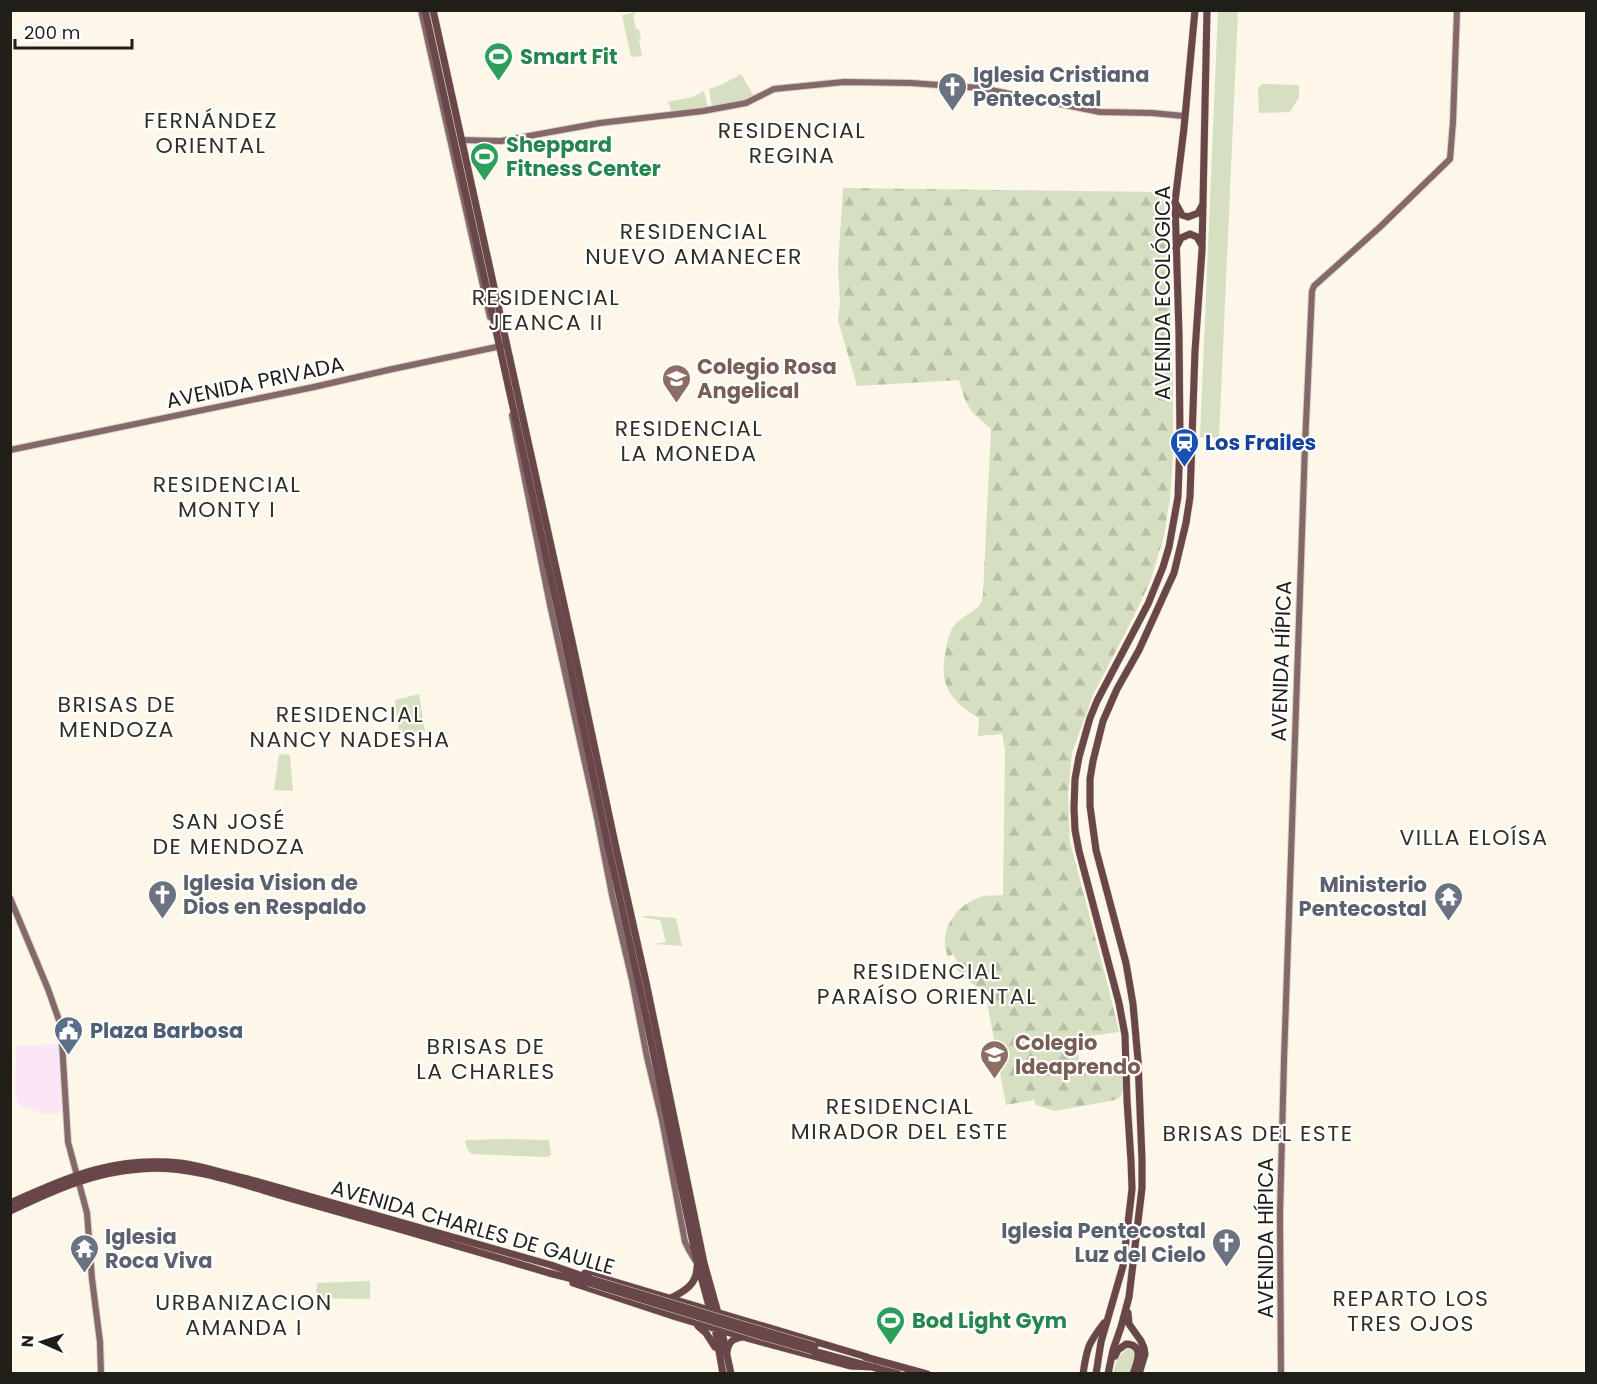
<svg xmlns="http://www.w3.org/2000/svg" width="1597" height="1384" font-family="Poppins,sans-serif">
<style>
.education{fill:#fae6f7}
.green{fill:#d6dfc0}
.forest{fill:url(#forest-firs)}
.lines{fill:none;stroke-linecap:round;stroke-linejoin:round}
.secondary-casing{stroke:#d9d4c8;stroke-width:8}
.primary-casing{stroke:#d9d4c8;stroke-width:8}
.secondary{stroke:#856869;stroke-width:6}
.primary{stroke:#694749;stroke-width:7}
.primary-bridge-casing{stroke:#d9d4c8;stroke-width:8;stroke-linecap:butt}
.primary-bridge{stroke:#694749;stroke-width:7}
.labels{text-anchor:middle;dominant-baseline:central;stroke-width:4.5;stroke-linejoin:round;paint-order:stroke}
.leisure-label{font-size:21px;font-weight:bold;fill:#27864d;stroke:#fff;text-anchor:start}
.worship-label{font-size:21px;font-weight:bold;fill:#5b616d;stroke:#fff;text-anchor:start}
.street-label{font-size:21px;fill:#201e19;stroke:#fff}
.education-label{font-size:21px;font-weight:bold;fill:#785e54;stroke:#fff;text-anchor:start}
.transit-label{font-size:21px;font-weight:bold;fill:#164399;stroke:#fff;text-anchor:start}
.service-label{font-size:21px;font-weight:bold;fill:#4e5e75;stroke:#fff;text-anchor:start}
.neighbourhood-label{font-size:22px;letter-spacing:1.5px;fill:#322f24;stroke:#fff}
</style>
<defs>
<pattern id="forest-firs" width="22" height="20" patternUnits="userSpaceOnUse" patternTransform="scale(1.5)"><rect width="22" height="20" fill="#d6dfc0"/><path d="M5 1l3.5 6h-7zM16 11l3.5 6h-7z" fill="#b7bfa4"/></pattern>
</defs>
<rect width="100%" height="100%" fill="#fcf7e9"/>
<path class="education" d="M60,1044L62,1113L43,1114L19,1105L15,1092L16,1046Z"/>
<path class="green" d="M1218,11H1238L1219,438L1200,437Z
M635,12L636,14L633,15L636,29H639L641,39L639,40L642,56L631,57L622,15H625Z
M741,74L754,96L744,101L712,107L709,89L723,84Z
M1262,84L1299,85V97L1290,112L1259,113L1258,89Z
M704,91L708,108L672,112L668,102L692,97Z
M419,694L425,732L399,733L395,700Z
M279,754L290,755L293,791L274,790Z
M646,916L676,918L682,946L654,944L666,942L660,920L642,917Z
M505,1139L549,1140L551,1155L546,1157L472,1154C468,1152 466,1145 465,1141L468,1140Z
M370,1281V1299L316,1298L317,1283Z
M1127,1348L1134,1351L1135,1353L1130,1373L1113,1374L1117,1359Z"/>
<path class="forest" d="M843,188L1163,192L1169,270L1173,383V456L1170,498L1164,536L1150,582L1133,618L1093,695L1072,753L1068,795L1070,842L1109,990L1119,1032L1076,1038L1081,1073L1121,1065C1122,1077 1128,1095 1115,1100L1055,1111L1036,1105L1034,1100L1006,1105L985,991C973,985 964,978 955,967L958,963L953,954L948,957C946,951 944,944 945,938C947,918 965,900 984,896C990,895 997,896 1003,895L1005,750L1002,734L978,736L979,718C950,701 938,684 946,650C947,643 949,633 953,627C959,617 976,612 981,603C983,600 982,597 983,594L991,429L972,412L965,400L959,380L857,386L838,320L840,304L838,266Z"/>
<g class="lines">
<defs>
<path id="secondary" d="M421,10L490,317
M461,140L501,141L600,123L703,111L746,103L774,89L844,82L911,83L981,88L1100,112L1152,113L1184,116
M512,415L550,605L596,813L612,895L632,980L647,1057L662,1120L685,1242L689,1250L695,1260
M10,450L314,387L388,370L506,345
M10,898L48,989L61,1026L68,1142L87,1213L92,1279L100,1342L101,1374
M1281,1374L1280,1214L1284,1060L1305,445L1312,291L1314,286L1380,227L1450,159L1453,122L1457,10"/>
<path id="primary" d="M425,10L565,642L609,850L639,984L697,1262L715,1328L723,1374
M433,10L572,641L616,848L646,982L704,1263L718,1313L731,1374
M1176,204L1182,215L1188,217L1198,213L1203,204
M1176,248L1181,238L1190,234L1197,237L1201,244
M10,1203C69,1177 114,1156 180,1163C203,1166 225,1174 248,1179L551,1265L591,1279
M10,1211C52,1191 93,1172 140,1169C194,1164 248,1187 300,1201C383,1224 466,1248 549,1273L589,1283
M585,1273L867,1357
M573,1283L676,1317L747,1338L851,1366L874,1367
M671,1298C685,1291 697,1284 697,1267
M1128,1313L1129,1324L1141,1341L1144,1348L1145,1354L1139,1374
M698,1326L706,1333L715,1347
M813,1351L898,1374
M727,1352C728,1343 732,1338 743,1337
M1115,1356L1118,1350L1126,1344C1145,1345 1137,1362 1133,1374
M865,1357L927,1374
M1083,1374C1087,1347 1088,1344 1104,1323
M1096,1374L1101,1342L1123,1266L1132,1189L1131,1161L1127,1100L1125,1035L1119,1003L1079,851L1075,830L1074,808L1075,779L1079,757L1090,718L1097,701L1148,604L1163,567L1169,547L1178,497L1180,441L1179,334L1175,202L1184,128L1195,10
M1108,1374L1113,1350L1121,1327L1129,1297L1142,1188V1160L1138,1060L1133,1004L1126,963L1096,850L1090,806V779L1093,761L1103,721L1117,689L1139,650L1168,586L1174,573L1186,523L1190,497L1195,351L1202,250L1207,10"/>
</defs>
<use href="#secondary" class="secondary-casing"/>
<use href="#primary" class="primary-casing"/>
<use href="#secondary" class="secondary"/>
<use href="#primary" class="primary"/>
<defs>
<path id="primary-bridge" d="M591,1279L737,1323L815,1346
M589,1283L757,1335L813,1351"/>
</defs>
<use href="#primary-bridge" class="primary-bridge-casing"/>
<use href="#primary-bridge" class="primary-bridge"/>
</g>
<defs>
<symbol id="stadium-pin" viewBox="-11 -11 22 30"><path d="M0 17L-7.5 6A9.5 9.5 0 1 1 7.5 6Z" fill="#2e9e5b" stroke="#fff"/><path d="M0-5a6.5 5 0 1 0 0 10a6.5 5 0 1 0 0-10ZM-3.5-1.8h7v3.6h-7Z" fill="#fff"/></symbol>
<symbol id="church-pin" viewBox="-11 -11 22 30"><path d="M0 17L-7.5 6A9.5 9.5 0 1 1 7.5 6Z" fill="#6b7280" stroke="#fff"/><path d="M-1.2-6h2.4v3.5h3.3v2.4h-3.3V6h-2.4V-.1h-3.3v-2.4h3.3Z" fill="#fff"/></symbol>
<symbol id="university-pin" viewBox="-11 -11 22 30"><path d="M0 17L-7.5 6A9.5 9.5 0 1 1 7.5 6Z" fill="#8d6e63" stroke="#fff"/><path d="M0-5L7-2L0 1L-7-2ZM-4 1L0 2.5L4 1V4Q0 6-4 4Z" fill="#fff"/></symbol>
<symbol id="station-pin" viewBox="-11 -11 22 30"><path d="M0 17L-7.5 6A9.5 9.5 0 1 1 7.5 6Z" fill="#1a4fb4" stroke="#fff"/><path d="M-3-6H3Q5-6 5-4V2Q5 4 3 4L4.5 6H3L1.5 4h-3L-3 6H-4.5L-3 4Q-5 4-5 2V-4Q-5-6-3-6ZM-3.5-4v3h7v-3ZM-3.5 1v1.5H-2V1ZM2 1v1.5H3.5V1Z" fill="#fff"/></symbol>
<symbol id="temple-pin" viewBox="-11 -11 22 30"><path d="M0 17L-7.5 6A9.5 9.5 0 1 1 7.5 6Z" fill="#6b7280" stroke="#fff"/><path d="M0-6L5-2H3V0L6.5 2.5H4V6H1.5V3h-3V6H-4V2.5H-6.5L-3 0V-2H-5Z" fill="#fff"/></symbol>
<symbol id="civic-pin" viewBox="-11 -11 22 30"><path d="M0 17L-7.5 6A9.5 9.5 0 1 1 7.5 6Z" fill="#5c6f8a" stroke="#fff"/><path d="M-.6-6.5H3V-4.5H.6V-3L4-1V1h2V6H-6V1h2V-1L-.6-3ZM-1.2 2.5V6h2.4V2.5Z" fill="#fff"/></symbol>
</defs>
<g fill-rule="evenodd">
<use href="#stadium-pin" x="482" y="40" width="33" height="45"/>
<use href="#church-pin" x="936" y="70" width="33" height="45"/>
<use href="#stadium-pin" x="468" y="140" width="33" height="45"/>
<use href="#university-pin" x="660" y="362" width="33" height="45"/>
<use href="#station-pin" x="1168" y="426" width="33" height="45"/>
<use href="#church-pin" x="146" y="878" width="33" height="45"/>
<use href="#temple-pin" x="1432" y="880" width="33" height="45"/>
<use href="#civic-pin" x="52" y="1014" width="33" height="45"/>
<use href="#university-pin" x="978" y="1038" width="33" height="45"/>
<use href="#church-pin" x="1210" y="1226" width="33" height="45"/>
<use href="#temple-pin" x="68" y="1232" width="33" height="45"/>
<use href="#stadium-pin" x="874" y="1304" width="33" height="45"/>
</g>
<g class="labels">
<g class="leisure-label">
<text x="520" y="56">Smart Fit</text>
<text x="506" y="144">Sheppard<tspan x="506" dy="24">Fitness Center</tspan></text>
<text x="912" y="1320">Bod Light Gym</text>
</g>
<g class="worship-label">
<text x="973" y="74">Iglesia Cristiana<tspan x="973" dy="24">Pentecostal</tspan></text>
<text x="183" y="882">Iglesia Vision de<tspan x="183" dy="24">Dios en Respaldo</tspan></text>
<text x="1427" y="884" text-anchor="end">Ministerio<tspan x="1427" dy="24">Pentecostal</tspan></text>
<text x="1206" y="1230" text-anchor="end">Iglesia Pentecostal<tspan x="1206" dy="24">Luz del Cielo</tspan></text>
<text x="105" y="1236">Iglesia<tspan x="105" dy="24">Roca Viva</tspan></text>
</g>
<g class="street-label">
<text transform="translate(1162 293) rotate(-90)">AVENIDA ECOLÓGICA</text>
<text transform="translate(255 382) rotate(-12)">AVENIDA PRIVADA</text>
<text transform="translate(1281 661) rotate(-88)">AVENIDA HÍPICA</text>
<text transform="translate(473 1227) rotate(16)">AVENIDA CHARLES DE GAULLE</text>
<text transform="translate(1265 1238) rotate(-90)">AVENIDA HÍPICA</text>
</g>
<g class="education-label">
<text x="697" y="366">Colegio Rosa<tspan x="697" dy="24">Angelical</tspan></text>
<text x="1015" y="1042">Colegio<tspan x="1015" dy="24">Ideaprendo</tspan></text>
</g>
<g class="transit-label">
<text x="1205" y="442">Los Frailes</text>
</g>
<g class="service-label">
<text x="90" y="1030">Plaza Barbosa</text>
</g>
<g class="neighbourhood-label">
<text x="211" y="120">FERNÁNDEZ<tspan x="211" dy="25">ORIENTAL</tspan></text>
<text x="792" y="130">RESIDENCIAL<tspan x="792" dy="25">REGINA</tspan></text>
<text x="694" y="231">RESIDENCIAL<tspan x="694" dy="25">NUEVO AMANECER</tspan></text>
<text x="546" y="297">RESIDENCIAL<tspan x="546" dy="25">JEANCA II</tspan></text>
<text x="689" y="428">RESIDENCIAL<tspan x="689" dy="25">LA MONEDA</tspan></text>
<text x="227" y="484">RESIDENCIAL<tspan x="227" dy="25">MONTY I</tspan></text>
<text x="117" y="704">BRISAS DE<tspan x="117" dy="25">MENDOZA</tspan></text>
<text x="350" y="714">RESIDENCIAL<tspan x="350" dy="25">NANCY NADESHA</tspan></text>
<text x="229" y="821">SAN JOSÉ<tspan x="229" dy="25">DE MENDOZA</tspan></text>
<text x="1474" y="837">VILLA ELOÍSA</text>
<text x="927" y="971">RESIDENCIAL<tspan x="927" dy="25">PARAÍSO ORIENTAL</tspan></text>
<text x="486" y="1046">BRISAS DE<tspan x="486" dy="25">LA CHARLES</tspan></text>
<text x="900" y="1106">RESIDENCIAL<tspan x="900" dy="25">MIRADOR DEL ESTE</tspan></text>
<text x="1258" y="1133">BRISAS DEL ESTE</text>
<text x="1411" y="1298">REPARTO LOS<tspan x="1411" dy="25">TRES OJOS</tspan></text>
<text x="244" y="1302">URBANIZACION<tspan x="244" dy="25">AMANDA I</tspan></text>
</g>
</g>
<rect width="1597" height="1384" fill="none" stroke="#201e19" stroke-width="24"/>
<g transform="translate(42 1342) rotate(273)" stroke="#ffffff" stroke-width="4.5" paint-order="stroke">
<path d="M0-4.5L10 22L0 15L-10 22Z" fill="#201e19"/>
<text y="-9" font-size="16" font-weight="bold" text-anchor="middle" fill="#201e19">N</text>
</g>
<path d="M15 39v9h117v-9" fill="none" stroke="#201e19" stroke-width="3"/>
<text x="24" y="39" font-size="18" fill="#201e19" stroke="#ffffff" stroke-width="4.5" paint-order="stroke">200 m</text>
</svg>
